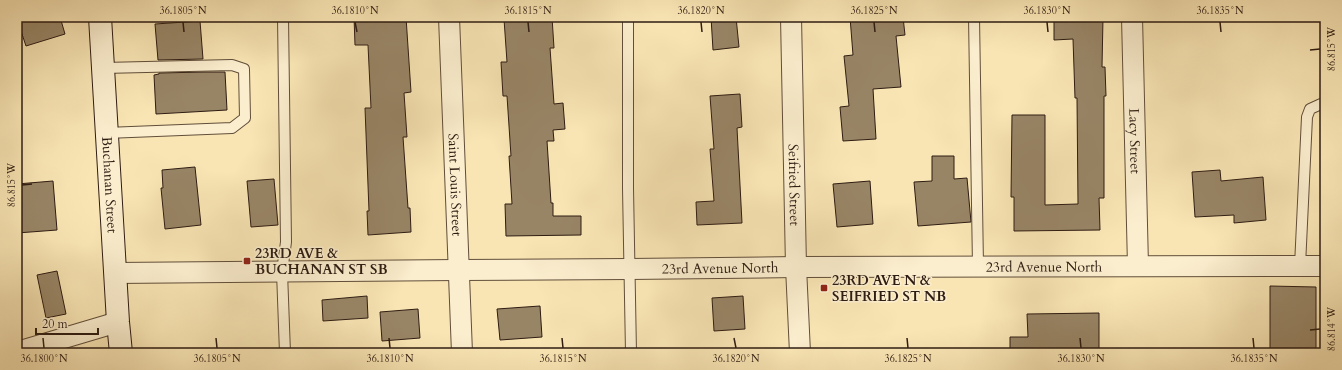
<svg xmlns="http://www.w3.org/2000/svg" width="1342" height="370" font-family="Cardo,serif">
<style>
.building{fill:#988566;stroke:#2e1c12}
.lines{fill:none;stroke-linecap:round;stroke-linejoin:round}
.lane-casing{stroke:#614e3a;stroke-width:12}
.street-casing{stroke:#614e3a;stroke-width:22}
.secondary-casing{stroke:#2e1c12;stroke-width:24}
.lane{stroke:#fbeece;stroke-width:10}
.street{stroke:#fbeece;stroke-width:20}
.secondary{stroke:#fbeece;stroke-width:22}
.ticks{fill:none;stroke:#2e1c12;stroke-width:1.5}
.poi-dot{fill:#8f2418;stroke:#fbeece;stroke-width:1.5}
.labels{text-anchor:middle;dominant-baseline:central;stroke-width:3;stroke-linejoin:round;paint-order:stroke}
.street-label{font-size:14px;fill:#2e1c12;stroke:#fbeece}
.poi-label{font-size:14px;font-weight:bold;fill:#2e1c12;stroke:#fbeece;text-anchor:start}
.neatline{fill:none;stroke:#2e1c12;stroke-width:1.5}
.ticks-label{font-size:10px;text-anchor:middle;fill:#2e1c12}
</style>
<rect width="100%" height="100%" fill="#f9e5b4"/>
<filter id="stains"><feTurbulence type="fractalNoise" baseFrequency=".005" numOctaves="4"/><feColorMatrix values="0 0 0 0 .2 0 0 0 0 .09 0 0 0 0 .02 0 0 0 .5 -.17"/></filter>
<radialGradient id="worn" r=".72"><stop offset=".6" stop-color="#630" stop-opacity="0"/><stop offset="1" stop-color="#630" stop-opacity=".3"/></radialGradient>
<path class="building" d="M35,17H60L65,34L26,46L18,22Z
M354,17H406L411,92L404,93L407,137H403L408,208H410L411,232L368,235L367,211H369L365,108H371L368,45H355Z
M528,17H552L554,48H550L554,104L563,103L565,129L553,130L554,141H547L551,203H553V216H581V235L506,236L505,204H512L509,156H511L507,96H503L501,62H507L504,19Z
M711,17H736L739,47L713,50Z
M850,17H903L905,35L896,36L901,87L873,89L876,139L843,141L840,107L849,106L844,56L853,55Z
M1054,18H1103L1102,67H1105L1106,96H1104V198H1099L1100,230L1014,231V197H1011L1012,115H1045V205L1078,204L1077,98H1075L1073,39L1054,40Z
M200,21L203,59L158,60L155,24Z
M204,72H225L227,110L156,114L154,75L159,74V73Z
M740,94L742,127L737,128L742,223L697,225L696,202L714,201L710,149H714L710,96Z
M932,156H954V179L967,178L971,222L918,226L914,182L932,181Z
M195,167L201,225L165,229L161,188H163L162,170Z
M1220,170L1221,181L1263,177L1266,220L1234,223V215L1195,217L1192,172Z
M274,179L278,225L251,227L247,181Z
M53,181L57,230L17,233V184Z
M870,181L873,224L837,227L833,184Z
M57,271L66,314L46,318L37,275Z
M1270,286L1316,287V353H1270Z
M367,296L368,318L323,321L322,300Z
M743,296L745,329L714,331L712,298Z
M540,306L542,337L500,340L497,309Z
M418,309L420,338L382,341L380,312Z
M1099,313V353H1010V337H1028L1027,314Z"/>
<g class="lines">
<defs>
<path id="lane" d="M283,17L286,242L282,272L285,353
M628,17V188L631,353
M974,17L978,266
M103,68L232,65L244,69L245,118L232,128L106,133
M1300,266L1307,117L1310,109L1321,104H1325"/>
<g id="street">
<path id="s1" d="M449,17L462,353"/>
<path id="s2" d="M791,17L796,267L800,353"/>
<path id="s3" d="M1132,17L1138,266"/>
<path id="s4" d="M115,273L458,270L629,269L796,267L1325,266"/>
<path d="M17,352L118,322"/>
</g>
<g id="secondary">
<path id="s5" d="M100,17L118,322L121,353"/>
</g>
</defs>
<use href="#lane" class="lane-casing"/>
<use href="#street" class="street-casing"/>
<use href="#secondary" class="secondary-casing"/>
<use href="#lane" class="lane"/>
<use href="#street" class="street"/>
<use href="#secondary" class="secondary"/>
</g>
<path class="ticks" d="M183,22L184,32M355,22L357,32M528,22L529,32M701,22L702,32M874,22L875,32M1047,22L1048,32M1220,22L1221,32M1310,50L1320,49M22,185L32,184M1310,330L1320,329M43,338L44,348M216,338L217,348M389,338L390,348M562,338L563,348M734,338L736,348M907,338L908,348M1080,338L1081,348M1253,338L1254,348"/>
<g class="poi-dot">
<rect x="243" y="257" width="8" height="8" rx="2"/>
<rect x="820" y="284" width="8" height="8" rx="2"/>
</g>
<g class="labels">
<g class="street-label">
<text stroke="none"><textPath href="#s3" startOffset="124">Lacy Street</textPath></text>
<text stroke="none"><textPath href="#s5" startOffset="168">Buchanan Street</textPath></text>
<text stroke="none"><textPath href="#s1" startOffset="168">Saint Louis Street</textPath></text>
<text stroke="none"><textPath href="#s2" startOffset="168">Seifried Street</textPath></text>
<text stroke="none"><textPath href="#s4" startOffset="929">23rd Avenue North</textPath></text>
<text stroke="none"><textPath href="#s4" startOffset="605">23rd Avenue North</textPath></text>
</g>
<g class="poi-label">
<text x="255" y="253">23RD AVE &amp;<tspan x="255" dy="16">BUCHANAN ST SB</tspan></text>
<text x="832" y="280">23RD AVE N &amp;<tspan x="832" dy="16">SEIFRIED ST NB</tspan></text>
</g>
</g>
<rect width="1342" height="370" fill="none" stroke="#f9e5b4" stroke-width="44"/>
<path d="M36 328v6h62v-6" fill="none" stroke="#2e1c12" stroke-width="2"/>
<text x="42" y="328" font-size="12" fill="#2e1c12" stroke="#fbeece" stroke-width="3" paint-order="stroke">20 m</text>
<rect x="22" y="22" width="1298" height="326" class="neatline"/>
<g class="ticks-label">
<text x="183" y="14">36.1805°N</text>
<text x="355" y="14">36.1810°N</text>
<text x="528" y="14">36.1815°N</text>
<text x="701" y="14">36.1820°N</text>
<text x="874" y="14">36.1825°N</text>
<text x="1047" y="14">36.1830°N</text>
<text x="1220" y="14">36.1835°N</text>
<text transform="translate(1331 49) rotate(-90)" y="4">86.815°W</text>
<text transform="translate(11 185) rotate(-90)" y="4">86.815°W</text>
<text transform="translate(1331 329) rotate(-90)" y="4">86.814°W</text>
<text x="44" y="362">36.1800°N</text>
<text x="217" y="362">36.1805°N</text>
<text x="390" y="362">36.1810°N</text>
<text x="563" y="362">36.1815°N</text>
<text x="736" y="362">36.1820°N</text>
<text x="908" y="362">36.1825°N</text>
<text x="1081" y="362">36.1830°N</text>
<text x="1254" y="362">36.1835°N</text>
</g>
<rect width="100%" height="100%" filter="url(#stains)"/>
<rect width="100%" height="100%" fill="url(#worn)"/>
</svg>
